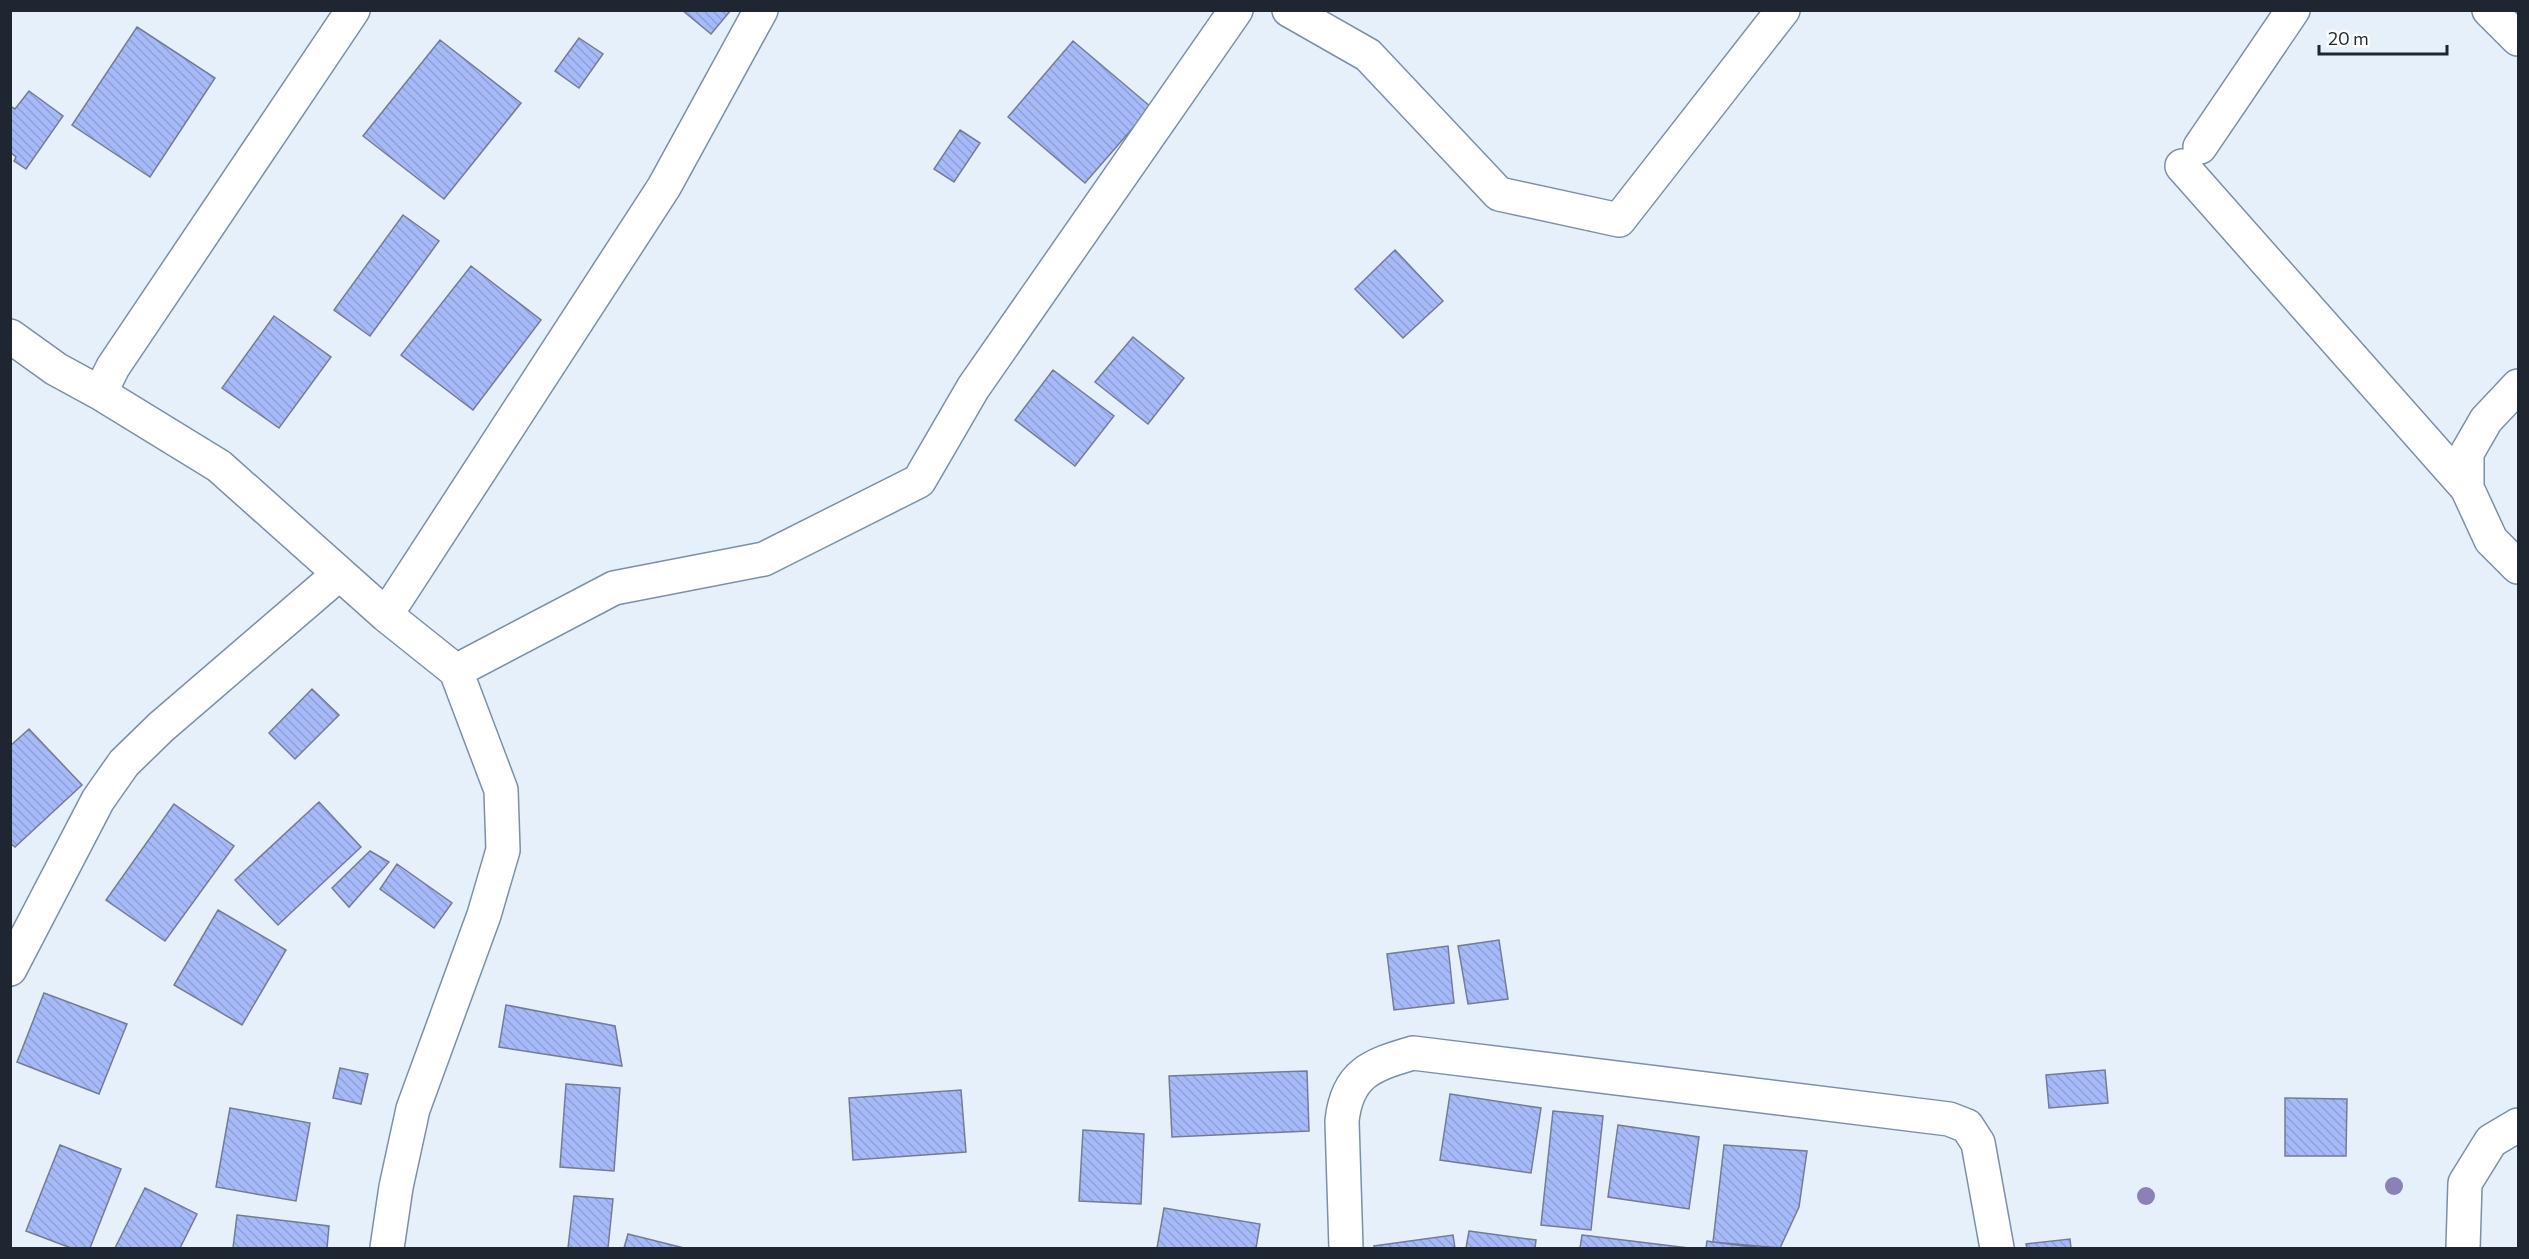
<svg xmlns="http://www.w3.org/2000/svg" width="2529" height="1259" font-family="Commissioner,sans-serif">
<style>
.building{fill:url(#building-back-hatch);stroke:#737b97;stroke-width:1.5}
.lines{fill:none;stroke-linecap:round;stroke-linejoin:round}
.minor-casing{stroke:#7a90a8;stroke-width:36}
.minor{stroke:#fff;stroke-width:33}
.tree{fill:#8b80b7}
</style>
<defs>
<pattern id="building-back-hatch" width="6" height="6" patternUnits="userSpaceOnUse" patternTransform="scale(1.5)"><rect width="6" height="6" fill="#a6baf9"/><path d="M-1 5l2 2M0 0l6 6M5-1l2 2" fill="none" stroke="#8ea0d6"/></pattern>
</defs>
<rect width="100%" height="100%" fill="#e6f0fa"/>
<path class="building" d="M682,10H731L711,34Z
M137,27L215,78L150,177L72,125Z
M579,38L603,54L579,88L555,71Z
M440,40L521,103L444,199L363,136Z
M1073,41L1151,107L1085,183L1008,117Z
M29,91L63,116L26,169L14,161L16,157L10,152V106L15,109Z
M960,130L980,143L954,182L934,169Z
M403,215L439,241L370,336L334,310Z
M1395,250L1443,301L1403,338L1355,289Z
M471,266L541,320L473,410L401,355Z
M274,316L331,357L279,428L222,388Z
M1133,337L1184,378L1148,424L1095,382Z
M1053,370L1114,416L1075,466L1015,420Z
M312,689L339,715L295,759L269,733Z
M29,729L82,785L15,847L10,843V746Z
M319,802L361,847L278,925L235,880Z
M174,804L234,846L165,941L106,900Z
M370,851L389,862L349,907L332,888Z
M397,864L452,903L434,928L380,889Z
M218,910L286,950L242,1025L174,985Z
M1499,940L1508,999L1468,1004L1458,946Z
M1448,946L1454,1003L1394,1010L1387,954Z
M44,993L127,1024L99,1094L17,1062Z
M506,1005L615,1026L622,1066L499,1047Z
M340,1068L368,1074L361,1104L333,1098Z
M2105,1070L2108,1103L2049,1108L2046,1075Z
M1307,1071L1309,1131L1172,1137L1169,1076Z
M566,1084L620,1088L614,1171L560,1167Z
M961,1090L966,1152L853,1160L849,1098Z
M1450,1094L1541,1108L1531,1173L1440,1160Z
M2285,1098L2347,1099L2346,1156H2285Z
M230,1108L310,1123L296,1201L216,1187Z
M1553,1111L1603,1116L1591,1230L1541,1225Z
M1618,1125L1699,1137L1689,1209L1608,1197Z
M1083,1130L1144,1134L1141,1204L1079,1201Z
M60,1145L121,1169L90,1248H71L26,1231Z
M1724,1145L1807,1151L1799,1207L1780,1248L1713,1242Z
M145,1188L197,1214L180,1248H115Z
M574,1196L613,1199L608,1248H568Z
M1164,1208L1260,1224L1256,1248H1157Z
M237,1215L329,1226L327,1248H233Z
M1469,1231L1536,1240L1535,1248H1466Z
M628,1234L684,1248H624Z
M1453,1235L1455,1248H1374V1246Z
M1582,1235L1689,1248H1580Z
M2070,1239L2071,1248H2027L2026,1244Z
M1707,1241L1713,1242L1760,1248H1706Z"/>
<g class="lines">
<defs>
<path id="minor" d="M353,10L113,367L100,393L219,466L386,615L456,671L501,790L503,850L484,915L413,1109L396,1187L387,1248
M1289,10L1368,55L1499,194L1619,220L1783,10
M2489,10L2518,39
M2200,147L2293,10
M2182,166L2467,488L2491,540L2518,567
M10,336L56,369L100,393
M2467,488V453L2486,420L2518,386
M386,615L664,187L761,10
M456,671L614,588L764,559L919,481L973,388L1236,10
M10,969L98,800L124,763L161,727L339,574
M1346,1248L1342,1121C1347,1073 1372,1065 1413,1053L1949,1119L1967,1126L1978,1143L1997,1248
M2463,1248L2465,1183L2491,1141L2518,1125"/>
</defs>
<use href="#minor" class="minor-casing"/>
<use href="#minor" class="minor"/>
</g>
<g class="tree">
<circle cx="2394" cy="1186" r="9"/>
<circle cx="2146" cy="1196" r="9"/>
</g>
<rect width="2529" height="1259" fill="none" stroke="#1e2731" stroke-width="24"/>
<path d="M2319 45v9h128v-9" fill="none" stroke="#1e2731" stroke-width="3"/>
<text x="2328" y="45" font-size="18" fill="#1e2731" stroke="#ffffff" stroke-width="4.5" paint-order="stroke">20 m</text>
</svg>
